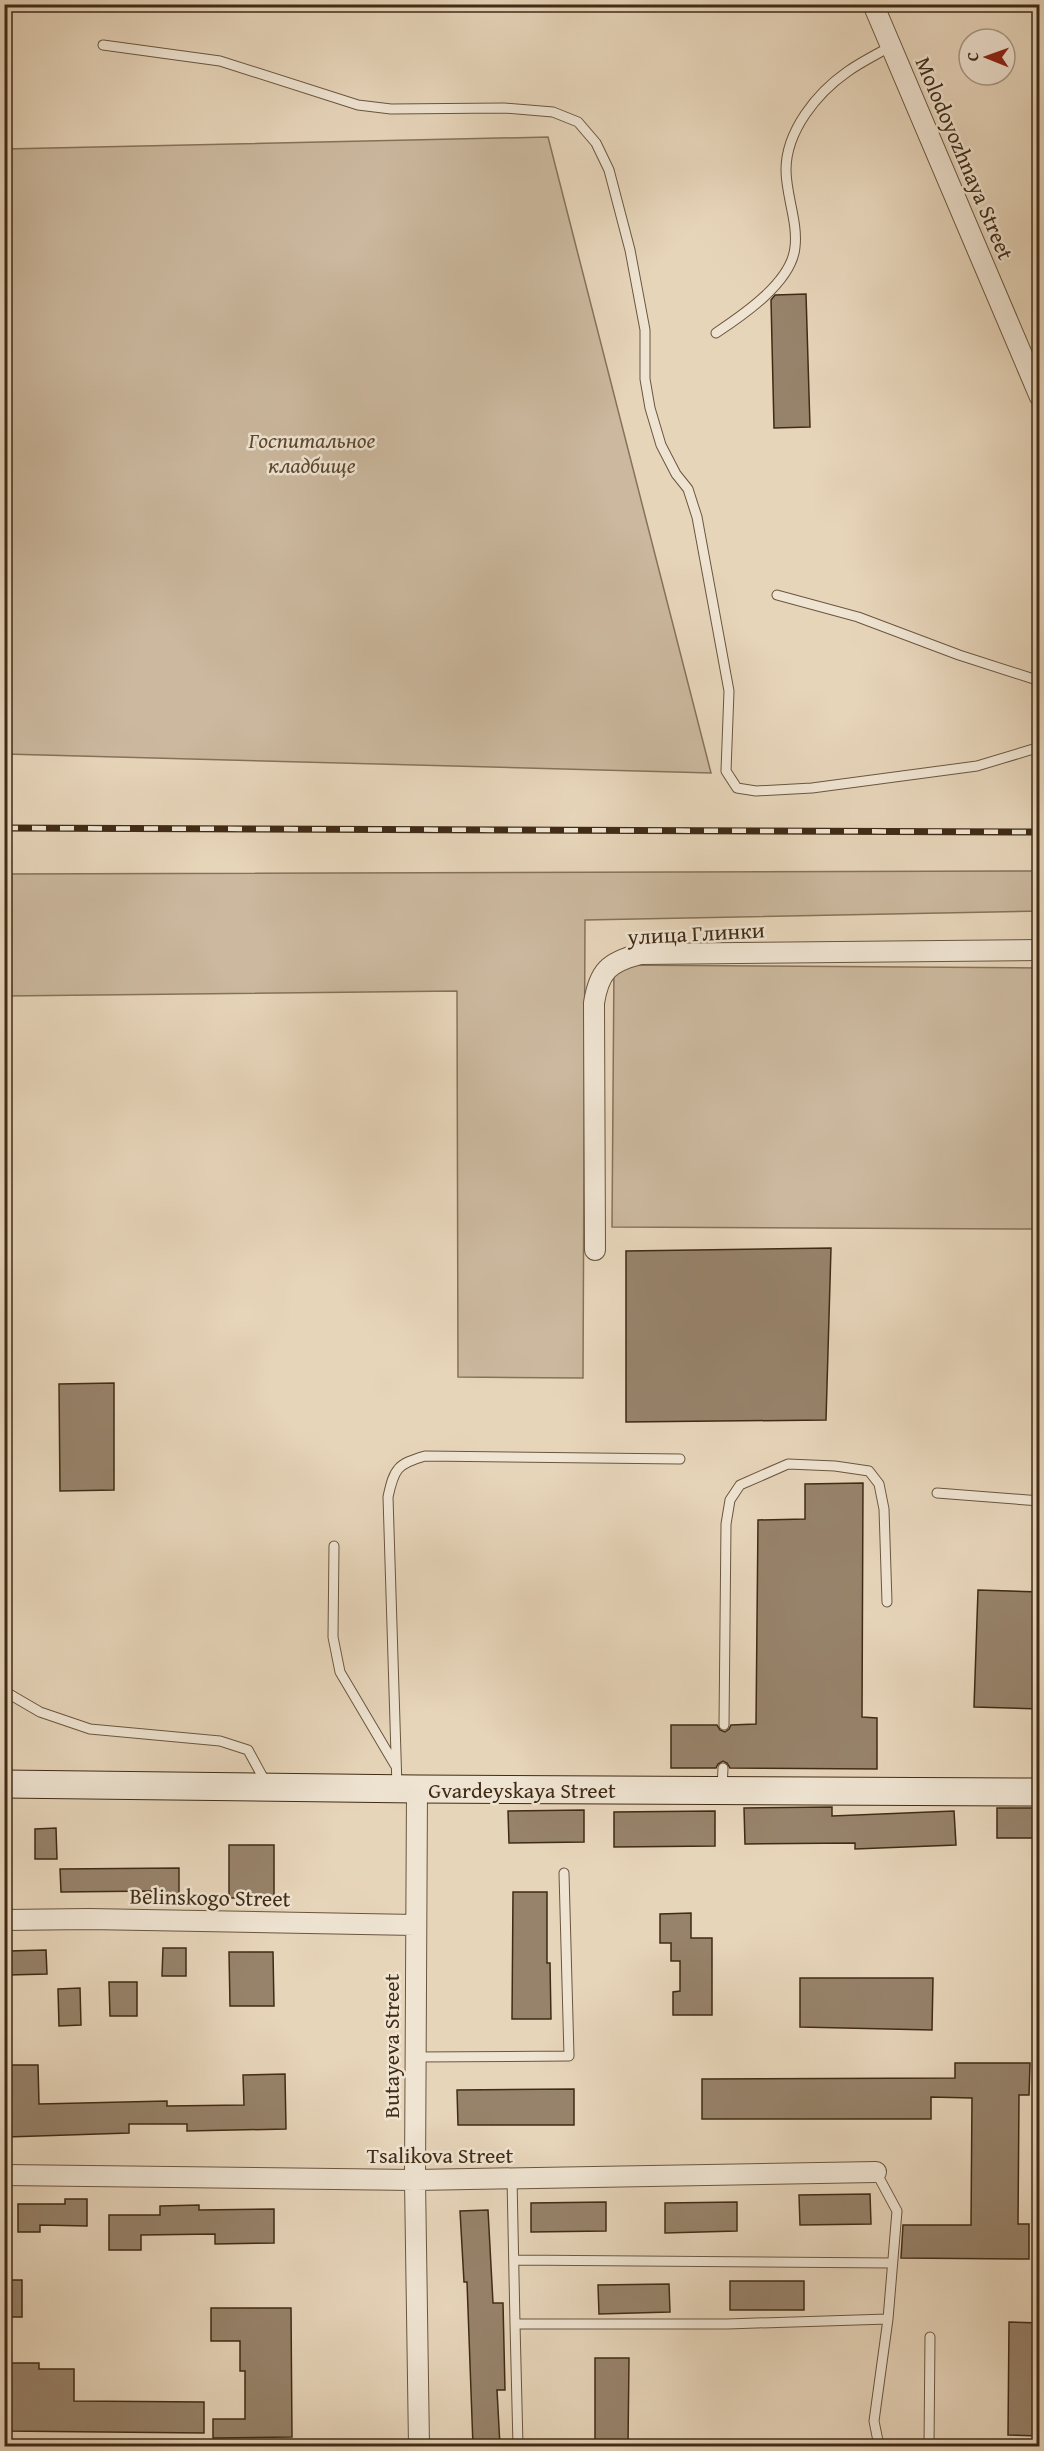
<svg xmlns="http://www.w3.org/2000/svg" width="1044" height="2451" font-family="'Gentium Book Plus',serif">
<style>
.green{fill:#cbb89e;stroke:#86725a;stroke-width:1.5}
.building{fill:#97836b;stroke:#402b16;stroke-width:1.5}
.lines{fill:none;stroke-linecap:round;stroke-linejoin:round}
.lane-casing{stroke:#6a563f;stroke-width:11}
.street-casing{stroke:#6a563f;stroke-width:22}
.secondary-casing{stroke:#402b16;stroke-width:29}
.lane{stroke:#efe4d2;stroke-width:9}
.street{stroke:#efe4d2;stroke-width:20}
.secondary{stroke:#efe4d2;stroke-width:27}
.rail-casing{stroke:#402b16;stroke-width:7}
.rail{stroke:#efe4d2;stroke-width:4.5;stroke-dasharray:14;stroke-linecap:butt}
.labels{text-anchor:middle;dominant-baseline:central;stroke-width:5;stroke-linejoin:round;paint-order:stroke}
.street-label{font-size:22px;fill:#402b16;stroke:#efe4d2}
.park-label{font-size:22px;font-style:italic;fill:#5c4731;stroke:#efe4d2}
</style>
<rect width="100%" height="100%" fill="#e7d5ba"/>
<filter id="stains"><feTurbulence type="fractalNoise" baseFrequency=".00333" numOctaves="4"/><feColorMatrix values="0 0 0 0 .2 0 0 0 0 .09 0 0 0 0 .02 0 0 0 .5 -.17"/></filter>
<radialGradient id="worn" r=".72"><stop offset=".6" stop-color="#630" stop-opacity="0"/><stop offset="1" stop-color="#630" stop-opacity=".3"/></radialGradient>
<path class="green" d="M548,137L711,773L5,754V149Z
M1039,871L1040,911L585,920L583,1378L458,1377L457,991L5,996L4,874Z
M614,965L1039,968V1229L612,1227Z"/>
<path class="building" d="M806,294L810,427L774,428L771,300L775,295Z
M831,1248L826,1420L626,1422V1251Z
M114,1383V1490L60,1491L59,1384Z
M863,1483L862,1717L877,1718V1769L730,1768L727,1763L723,1761L718,1764L716,1768H671V1725H717L720,1730L725,1732L729,1729L731,1725L756,1724L758,1520L805,1519V1484Z
M978,1590L1040,1592V1709L974,1707Z
M832,1807V1816L954,1811L956,1845L855,1849V1843L745,1844L744,1808Z
M997,1808H1040V1838H997Z
M584,1810V1842L509,1843L508,1811Z
M715,1811V1846L614,1847V1812Z
M56,1828L57,1859H35V1829Z
M229,1845H274V1898H229Z
M179,1868V1895H155V1891L61,1892L60,1869Z
M513,1892H547V1963H550L551,2019H512Z
M691,1913V1938H712V2015H673V1992L680,1991V1961H671V1943H660V1914Z
M163,1948H186V1976H162Z
M46,1950L47,1974L8,1975V1951Z
M229,1952H273L274,2006H230Z
M800,1978H933L932,2030L800,2027Z
M109,1982H137V2016H110Z
M80,1988L81,2025L59,2026L58,1989Z
M955,2063H1030L1029,2095H1019L1018,2224H1029V2259L901,2258L903,2225H971L972,2098L931,2097V2119H702V2079L955,2078Z
M10,2065H38L39,2104L167,2101V2106L244,2105L243,2075L285,2074L286,2129L187,2131V2124H129V2133L7,2137V2111H11Z
M574,2089V2125H458L457,2090Z
M870,2194L871,2224L800,2225L799,2195Z
M65,2199H87V2226L40,2225V2232H18V2204H65Z
M606,2202V2231L531,2232V2203Z
M737,2202V2231L665,2233V2203Z
M199,2205V2210L274,2209V2243L215,2244V2234L141,2235V2250H109V2215H160V2206Z
M488,2210L493,2303H503L505,2390H497L500,2446H473L467,2282H464L460,2211Z
M4,2280H22V2317H4Z
M730,2281H804V2310H730Z
M669,2284L670,2312L599,2314L598,2285Z
M211,2308H291L292,2437L213,2438V2419H245V2371H240V2341H211Z
M1009,2322L1040,2323V2436L1008,2435Z
M595,2358H629L628,2446H595Z
M4,2363H39V2369H74V2401L204,2402V2433L4,2431Z"/>
<g class="lines">
<defs>
<path id="lane" d="M103,45L220,61L358,105L391,109L504,108L553,112L578,122L596,143L609,170L630,250L645,330V379L650,408L661,445L676,474L688,489L697,517L729,691L726,771L737,788L756,791L812,788L977,766L1040,747
M716,333C743,315 792,282 795,247C798,222 786,195 786,170C786,131 817,93 847,72C861,62 876,55 891,46
M777,595L858,617L959,655L1040,681
M937,1493L1040,1501
M334,1546L333,1637L340,1672L395,1765
M4,1691L40,1712L90,1729L220,1741L248,1750L266,1783
M724,1725L726,1524L730,1500L740,1485L788,1464L835,1466L869,1471L879,1484L884,1509L887,1602
M397,1787L388,1497C394,1469 397,1464 425,1456L680,1459
M722,1788L723,1768
M415,2057L569,2056L564,1873
M512,2178L515,2324H727L888,2319L897,2211L876,2172
M514,2260L892,2263
M515,2324L518,2446
M879,2446L874,2421L888,2319
M929,2446L930,2337"/>
<path id="street" d="M873,4L1040,397
M595,1250L594,1003C599,971 609,962 640,954L1040,950
M417,1789L415,2180L419,2446
M4,1920L89,1919L415,1925
M4,2175L415,2180L876,2172"/>
<path id="secondary" d="M4,1784L417,1789L1040,1792"/>
</defs>
<use href="#lane" class="lane-casing"/>
<use href="#street" class="street-casing"/>
<use href="#secondary" class="secondary-casing"/>
<use href="#lane" class="lane"/>
<use href="#street" class="street"/>
<use href="#secondary" class="secondary"/>
<defs>
<path id="rail" d="M4,828L1040,832"/>
</defs>
<use href="#rail" class="rail-casing"/>
<use href="#rail" class="rail"/>
</g>
<g class="labels">
<g class="street-label">
<text transform="translate(965 158) rotate(67)">Molodoyozhnaya Street</text>
<text transform="translate(696 933) rotate(-3)">улица Глинки</text>
<text x="522" y="1790">Gvardeyskaya Street</text>
<text transform="translate(210 1897) rotate(1)">Belinskogo Street</text>
<text transform="translate(391 2046) rotate(-90)">Butayeva Street</text>
<text x="440" y="2155">Tsalikova Street</text>
</g>
<g class="park-label">
<text x="312" y="440">Госпитальное<tspan x="312" dy="25">кладбище</tspan></text>
</g>
</g>
<rect width="1044" height="2451" fill="none" stroke="#e7d5ba" stroke-width="24"/>
<rect x="6" y="6" width="1032" height="2439" fill="none" stroke="#402b16" stroke-width="3"/>
<rect x="12" y="12" width="1020" height="2427" fill="none" stroke="#402b16" stroke-width="1.5"/>
<g transform="translate(987 57) rotate(271)"><circle r="28" fill="#efe4d2" stroke="#a99a87" stroke-width="1.5"/>
<path d="M0-4.5L10 22L0 15L-10 22Z" fill="#8f2418"/>
<text y="-9" font-size="16" font-weight="bold" text-anchor="middle" fill="#402b16">С</text>
</g>
<rect width="100%" height="100%" filter="url(#stains)"/>
<rect width="100%" height="100%" fill="url(#worn)"/>
</svg>
